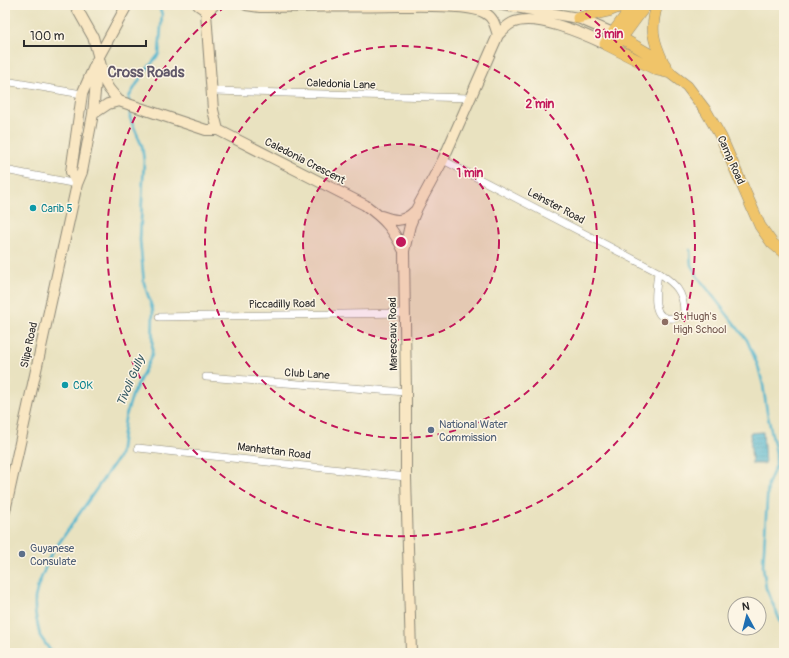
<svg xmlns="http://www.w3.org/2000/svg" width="789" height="658" font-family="Pangolin,sans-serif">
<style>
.water{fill:url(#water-rules);stroke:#3c707c}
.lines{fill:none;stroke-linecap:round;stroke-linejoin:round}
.stream{stroke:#4eb4cd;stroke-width:2.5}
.minor-casing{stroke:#8a8676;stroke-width:8}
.secondary-casing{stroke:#8a8676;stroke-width:12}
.primary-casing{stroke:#8a8676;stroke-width:12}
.minor{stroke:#fff;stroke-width:7}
.secondary{stroke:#f9e7c3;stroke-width:10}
.primary{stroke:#f0c469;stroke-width:11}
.ring{fill:none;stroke:#c2185b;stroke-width:2;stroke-dasharray:7 5}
.culture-dot{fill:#0f9aa8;stroke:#fcf5e5;stroke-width:1.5}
.education-dot{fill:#8d6e63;stroke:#fcf5e5;stroke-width:1.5}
.service-dot{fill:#5c6f8a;stroke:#fcf5e5;stroke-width:1.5}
.labels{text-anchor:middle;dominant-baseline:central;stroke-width:3;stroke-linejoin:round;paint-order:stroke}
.street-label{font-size:11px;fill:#2b2b2b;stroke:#fcf5e5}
.culture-label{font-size:11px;fill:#0d838f;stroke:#fcf5e5;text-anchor:start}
.education-label{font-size:11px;fill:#785e54;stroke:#fcf5e5;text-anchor:start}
.service-label{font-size:11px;fill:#4e5e75;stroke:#fcf5e5;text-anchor:start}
.water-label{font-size:12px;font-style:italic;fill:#375b64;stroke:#fcf5e5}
.district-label{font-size:15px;font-weight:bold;fill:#605869;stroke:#fcf5e5}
.centre{fill:#c2185b;stroke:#fcf5e5;stroke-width:2}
.ring-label{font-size:12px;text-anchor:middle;font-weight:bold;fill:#c2185b;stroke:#fcf5e5;stroke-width:3;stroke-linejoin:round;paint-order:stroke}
</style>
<defs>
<pattern id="water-rules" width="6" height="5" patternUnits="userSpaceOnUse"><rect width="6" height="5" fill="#4eb4cd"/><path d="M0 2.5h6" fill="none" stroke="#4193a7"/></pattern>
</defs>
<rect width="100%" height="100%" fill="#fcf5e5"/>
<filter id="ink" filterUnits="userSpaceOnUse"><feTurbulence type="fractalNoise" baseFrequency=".025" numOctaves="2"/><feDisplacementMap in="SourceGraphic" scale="8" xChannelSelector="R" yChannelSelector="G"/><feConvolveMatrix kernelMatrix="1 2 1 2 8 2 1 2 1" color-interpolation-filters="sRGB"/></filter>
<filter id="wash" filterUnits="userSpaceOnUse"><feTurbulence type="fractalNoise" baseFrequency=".012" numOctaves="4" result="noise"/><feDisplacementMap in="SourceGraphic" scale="16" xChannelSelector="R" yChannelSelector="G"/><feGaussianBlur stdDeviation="0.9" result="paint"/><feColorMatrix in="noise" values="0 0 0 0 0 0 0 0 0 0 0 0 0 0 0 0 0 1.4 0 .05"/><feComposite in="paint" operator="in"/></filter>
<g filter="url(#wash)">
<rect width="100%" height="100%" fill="#e9e2c0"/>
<path class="water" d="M763,432L765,464H752L750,433Z"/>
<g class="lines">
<path class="stream" d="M129,102V97L141,77L159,54L162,14L158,5
M690,250L691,265L698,277L747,340L758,366L763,385L767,412L776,453V465L768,484L763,566L766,588L782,625L784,627
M52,653L40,636L35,612V598L38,586L50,556L120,455L125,419L132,396L152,355L153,311L144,283L140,240L144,161L142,146L130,118V107"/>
</g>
</g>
<g filter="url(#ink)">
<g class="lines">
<defs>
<path id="minor" d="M5,81L82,94
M211,91L471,98
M443,160L658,272C675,284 684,291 684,313C678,318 674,319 666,318C650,315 657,284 658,272
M5,170L77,184
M159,317L405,313
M206,377L406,392
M138,448L406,477"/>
<path id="secondary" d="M75,5L93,37L106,84L109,89L119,101L206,130H218
M198,5L204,9L206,13
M214,5L206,13L213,110L218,130L365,205C386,220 392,228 404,251
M246,5L260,7C306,6 353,7 400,6C420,6 469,4 485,13C494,18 495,26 498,35
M503,5L578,18L613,33
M93,114L108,104L119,101
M77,184L71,172L82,94L98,58L127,5
M381,216C395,221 403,223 415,211
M5,511L77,184L82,172L93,114L98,58
M411,653L406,477V392L404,251L410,225L417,208L443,160L498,35C502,31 506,26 512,23C534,12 584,34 605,44"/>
<path id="primary" d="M633,5L605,44L657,70L670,73
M657,5C650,29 653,40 663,62
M578,18L609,11L624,5
M613,33L663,62L670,73L687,86L706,111L721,137L760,226L772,243L784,253
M618,43L646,5"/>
</defs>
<use href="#minor" class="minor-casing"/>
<use href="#secondary" class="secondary-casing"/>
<use href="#primary" class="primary-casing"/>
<use href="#minor" class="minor"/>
<use href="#secondary" class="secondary"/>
<use href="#primary" class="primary"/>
</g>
</g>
<circle cx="401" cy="242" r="98" fill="#c2185b" fill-opacity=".12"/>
<g class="ring">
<circle cx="401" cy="242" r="98"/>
<circle cx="401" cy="242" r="196"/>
<path d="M576 6A294 294 0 1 1 226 6"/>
</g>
<g class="culture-dot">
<circle cx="33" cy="208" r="4"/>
<circle cx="65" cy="385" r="4"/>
</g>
<circle class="education-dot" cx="665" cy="322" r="4"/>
<g class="service-dot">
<circle cx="431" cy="430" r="4"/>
<circle cx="22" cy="554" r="4"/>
</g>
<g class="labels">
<g class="street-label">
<text transform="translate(341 84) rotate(2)">Caledonia Lane</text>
<text transform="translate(731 160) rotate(66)">Camp Road</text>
<text transform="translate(305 161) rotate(27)">Caledonia Crescent</text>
<text transform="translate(556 206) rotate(28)">Leinster Road</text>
<text transform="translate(282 304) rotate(-1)">Piccadilly Road</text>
<text transform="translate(393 334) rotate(-91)">Marescaux Road</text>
<text transform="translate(29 345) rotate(-78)">Slipe Road</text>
<text transform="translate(307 374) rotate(4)">Club Lane</text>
<text transform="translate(274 451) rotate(7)">Manhattan Road</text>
</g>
<g class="culture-label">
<text x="41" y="208">Carib 5</text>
<text x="73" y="385">COK</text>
</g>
<g class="education-label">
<text x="673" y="316">St Hugh's<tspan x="673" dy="13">High School</tspan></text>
</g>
<g class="service-label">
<text x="439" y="424">National Water<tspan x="439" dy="13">Commission</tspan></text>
<text x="30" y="548">Guyanese<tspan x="30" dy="13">Consulate</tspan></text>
</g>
<g class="water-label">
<text transform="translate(131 381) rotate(-67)">Tivoli Gully</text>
</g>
<g class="district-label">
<text x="146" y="72">Cross Roads</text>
</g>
</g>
<circle cx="401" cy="242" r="6" class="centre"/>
<g class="ring-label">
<text x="609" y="38">3 min</text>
<text x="540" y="108">2 min</text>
<text x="470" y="177">1 min</text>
</g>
<rect width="789" height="658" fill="none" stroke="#fcf5e5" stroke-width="20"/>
<g transform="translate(747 616) rotate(353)"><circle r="19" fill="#fcf5e5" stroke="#a8a49b"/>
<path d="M0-3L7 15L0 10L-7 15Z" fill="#1f6fb2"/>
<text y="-6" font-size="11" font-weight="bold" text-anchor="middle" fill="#2b2b2b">N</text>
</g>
<path d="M24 40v6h122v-6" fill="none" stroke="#2b2b2b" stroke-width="2"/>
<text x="30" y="40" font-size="12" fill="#2b2b2b" stroke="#fcf5e5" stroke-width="3" paint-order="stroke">100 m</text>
</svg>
